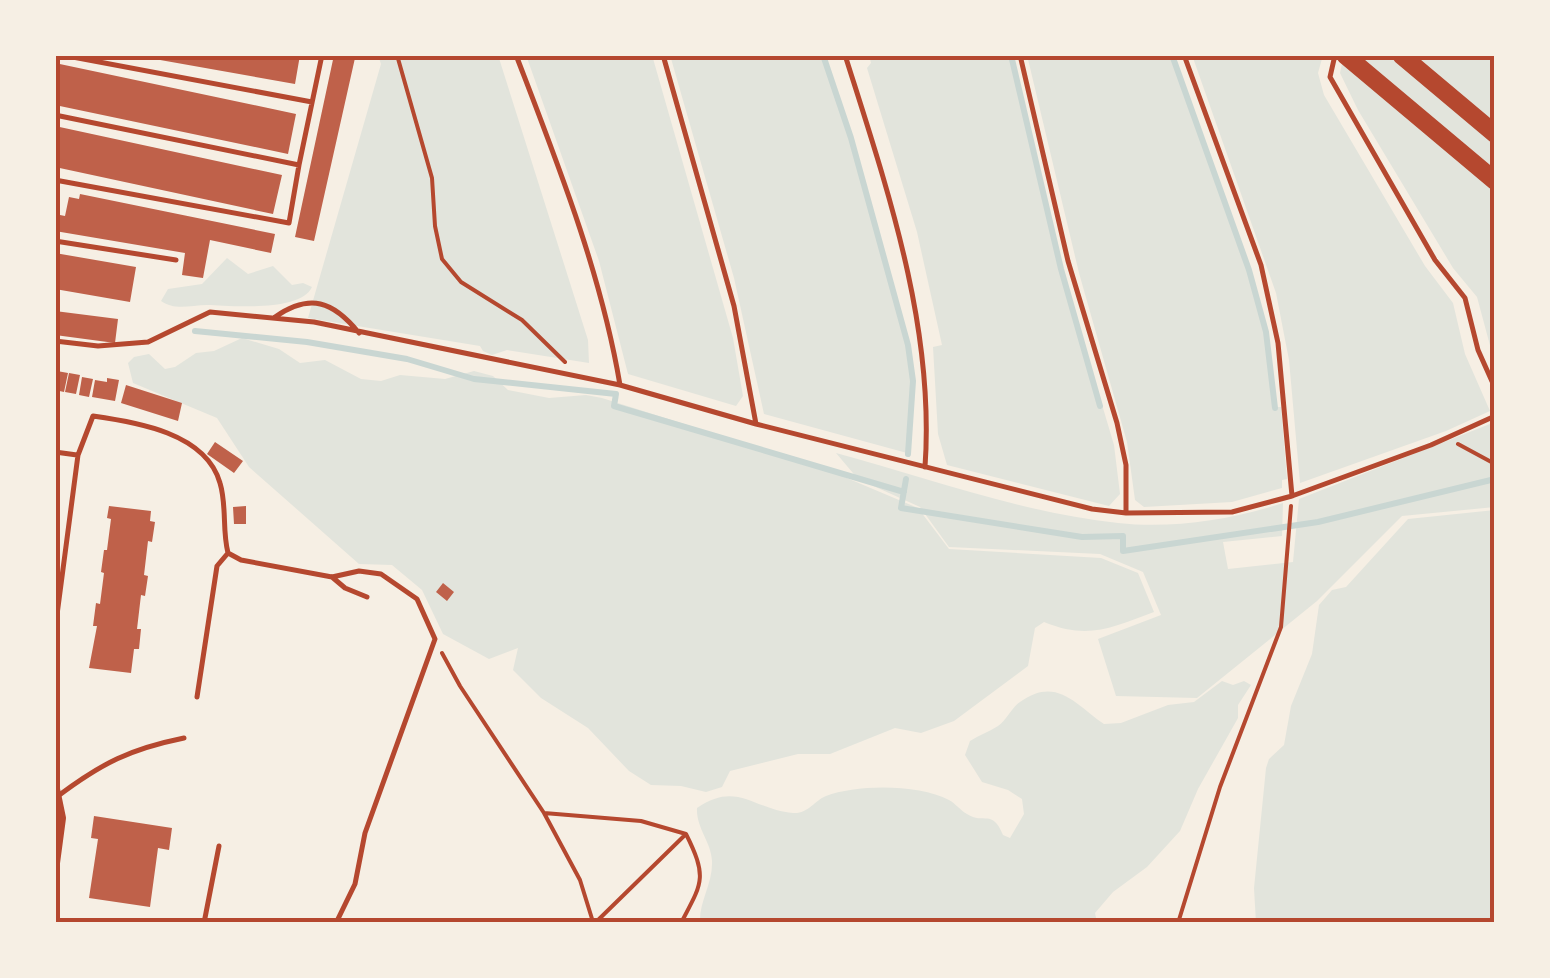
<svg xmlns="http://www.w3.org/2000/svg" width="1550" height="978" font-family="Barlow,sans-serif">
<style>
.green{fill:#e2e4dc}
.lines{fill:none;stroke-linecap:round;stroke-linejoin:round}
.stream{stroke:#c9d6d2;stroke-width:6}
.building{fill:#bf614a}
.path{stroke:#b5482f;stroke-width:4}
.service{stroke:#b5482f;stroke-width:5}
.minor{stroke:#b5482f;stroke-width:10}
.trunk{stroke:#b5482f;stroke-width:18}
.neatline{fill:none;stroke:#b5482f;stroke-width:4}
</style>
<rect width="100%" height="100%" fill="#f6efe4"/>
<path class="green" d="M378,55H498L588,340L589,363L507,350L492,355L483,351L480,346L308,318L381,64Z
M526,55H652L733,338L743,396L736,406L628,374L599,261Z
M670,55H822L849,137L907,345L912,382L907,453L764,414L734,278Z
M869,55H1012L1062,270L1114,445L1120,494L1109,506L947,465L938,434L933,347L942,345L917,232L867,68L871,63Z
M1027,55H1173L1181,84L1250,270L1267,332L1276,407H1281L1287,479L1282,480V488L1232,502L1144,507L1135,500L1127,442L1079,273Z
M1192,55H1323L1318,73L1324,95L1425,266L1453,303L1465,354L1490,411L1446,431L1300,483L1289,360L1276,293Z
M1344,55H1495V364L1477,297L1453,268L1358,110L1340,73Z
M227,258L248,274L273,266L292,285L303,283L312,287C301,312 231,306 207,305C191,305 175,311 161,301L168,289L202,284Z
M242,338L279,349L300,363L325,360L361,379L381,381L400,375L445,379L474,371L493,376L508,390L549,398L586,395L602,398L823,468L918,508L949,549L1101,558L1138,573L1154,612C1111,628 1088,640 1044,622L1035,628L1028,666L954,721L921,733L895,728L830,754H798L730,771L722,787L706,792L681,786L651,785L629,771L588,728L541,698L513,670L518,648L489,659L443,634L422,590L392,565L359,564L249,467L217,418L133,383L128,363L134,357L149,354L165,369L175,367L196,353L214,351Z
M1495,422V507L1402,516L1317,601L1197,698L1116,696L1098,639L1161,615L1143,572L1100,554L949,547L920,507L858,479L836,453C928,478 1023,513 1118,523C1172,529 1231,520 1283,503L1282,536L1223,542L1228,569L1293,562L1299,499Z
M1495,510V923H1256L1254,888L1266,768L1269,759L1284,745L1291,706L1312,654L1319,605L1332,590L1346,587L1408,519Z
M1222,681L1233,685L1244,681L1251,685L1238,705V718L1198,789L1180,831L1147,867L1113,892L1095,913L1097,923H700C699,901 713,884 712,861C711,841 696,828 697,808C737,780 754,810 793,813C808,814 814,801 826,796C857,784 919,784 949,800C956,804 960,810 967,814C984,825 992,808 1003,835L1010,838L1024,814L1022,799L1008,790L982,782L965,755L970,741C979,735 989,732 998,726C1007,720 1011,708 1020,702C1057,675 1077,706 1104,724L1121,723L1168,705L1194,702Z"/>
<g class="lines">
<path class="stream" d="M823,55L851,138L908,345L913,381L908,454
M1011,55L1061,269L1100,406
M1172,55L1249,270L1266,332L1275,408
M195,331L307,342L407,359L474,379L616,394L614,406L904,492
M906,479L901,508L1082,537L1123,536V551L1318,522L1495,479"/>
</g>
<path class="building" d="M132,55H300L295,84Z
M334,55H354L355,58L314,241L295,237Z
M55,63L296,114L288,154L55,105Z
M55,126L282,175L273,214L55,167Z
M80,194L275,234L271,253L210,240L203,278L182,275L185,253L55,231V214L65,216L69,197L79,199Z
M55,253L136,267L130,302L55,289Z
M55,311L118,319L115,343L55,335Z
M57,371L68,373L64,392L55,390Z
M69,373L80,375L76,394L65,392Z
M82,377L93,379L89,397L79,395Z
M107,378L119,380L115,401L92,397L95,380L107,382Z
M126,385L182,403L178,421L121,403Z
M215,442L243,461L234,473L207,454Z
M109,506L151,511L150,521L155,522L152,542L148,541L144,575L148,576L145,596L141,595L137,629H141L139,649H134L131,673L89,668L97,626H93L96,603L100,604L104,573L101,572L104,550H107L111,519L107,518Z
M246,506V524H234L233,507Z
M443,583L454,592L447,601L436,592Z
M94,816L172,828L169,850L158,848L150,907L89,898L98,839L91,838Z"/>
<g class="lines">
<path class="path" d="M397,55L432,178L435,226L442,259L461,282L522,320L565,362
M1458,444L1495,464
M442,653L460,686L544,813L641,821L686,834C708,878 702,883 681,923
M544,813L580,880L593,922
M595,923L685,835
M1178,923L1220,787L1281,627L1291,506"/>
<path class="service" d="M62,55L312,102
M516,55C557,162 601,272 620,385
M663,55L734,306L756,424
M845,55C887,188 935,326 925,467
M1020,55L1068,261L1117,423L1126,465V513
M1184,55L1261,265L1278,343L1292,496
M1335,55L1330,77L1435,260L1465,298L1478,350L1495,388
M55,115L299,165L322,55
M55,180L289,223L299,165
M55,241L176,260
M275,317C310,293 333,301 359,333
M55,341L98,346L148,342L210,312L314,322L620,385L756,424L1092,509L1126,513L1232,512L1292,496L1431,445L1495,416
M55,452L77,455
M228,553L241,560L332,577L359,571L381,574L417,599L435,639L365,833L355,884L336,923
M332,577L345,588L367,597
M55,630L78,455L93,416C136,422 206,433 220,483C227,506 222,530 228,553L217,566L197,697
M58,796C102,763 130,749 184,738
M204,923L219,846"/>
<path class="minor" d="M55,789L61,818L55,863"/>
<path class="trunk" d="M1345,55L1495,181
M1401,55L1495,134"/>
</g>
<rect width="1550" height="978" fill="none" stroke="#f6efe4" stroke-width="115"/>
<rect x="58" y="58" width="1434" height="862" class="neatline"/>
</svg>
